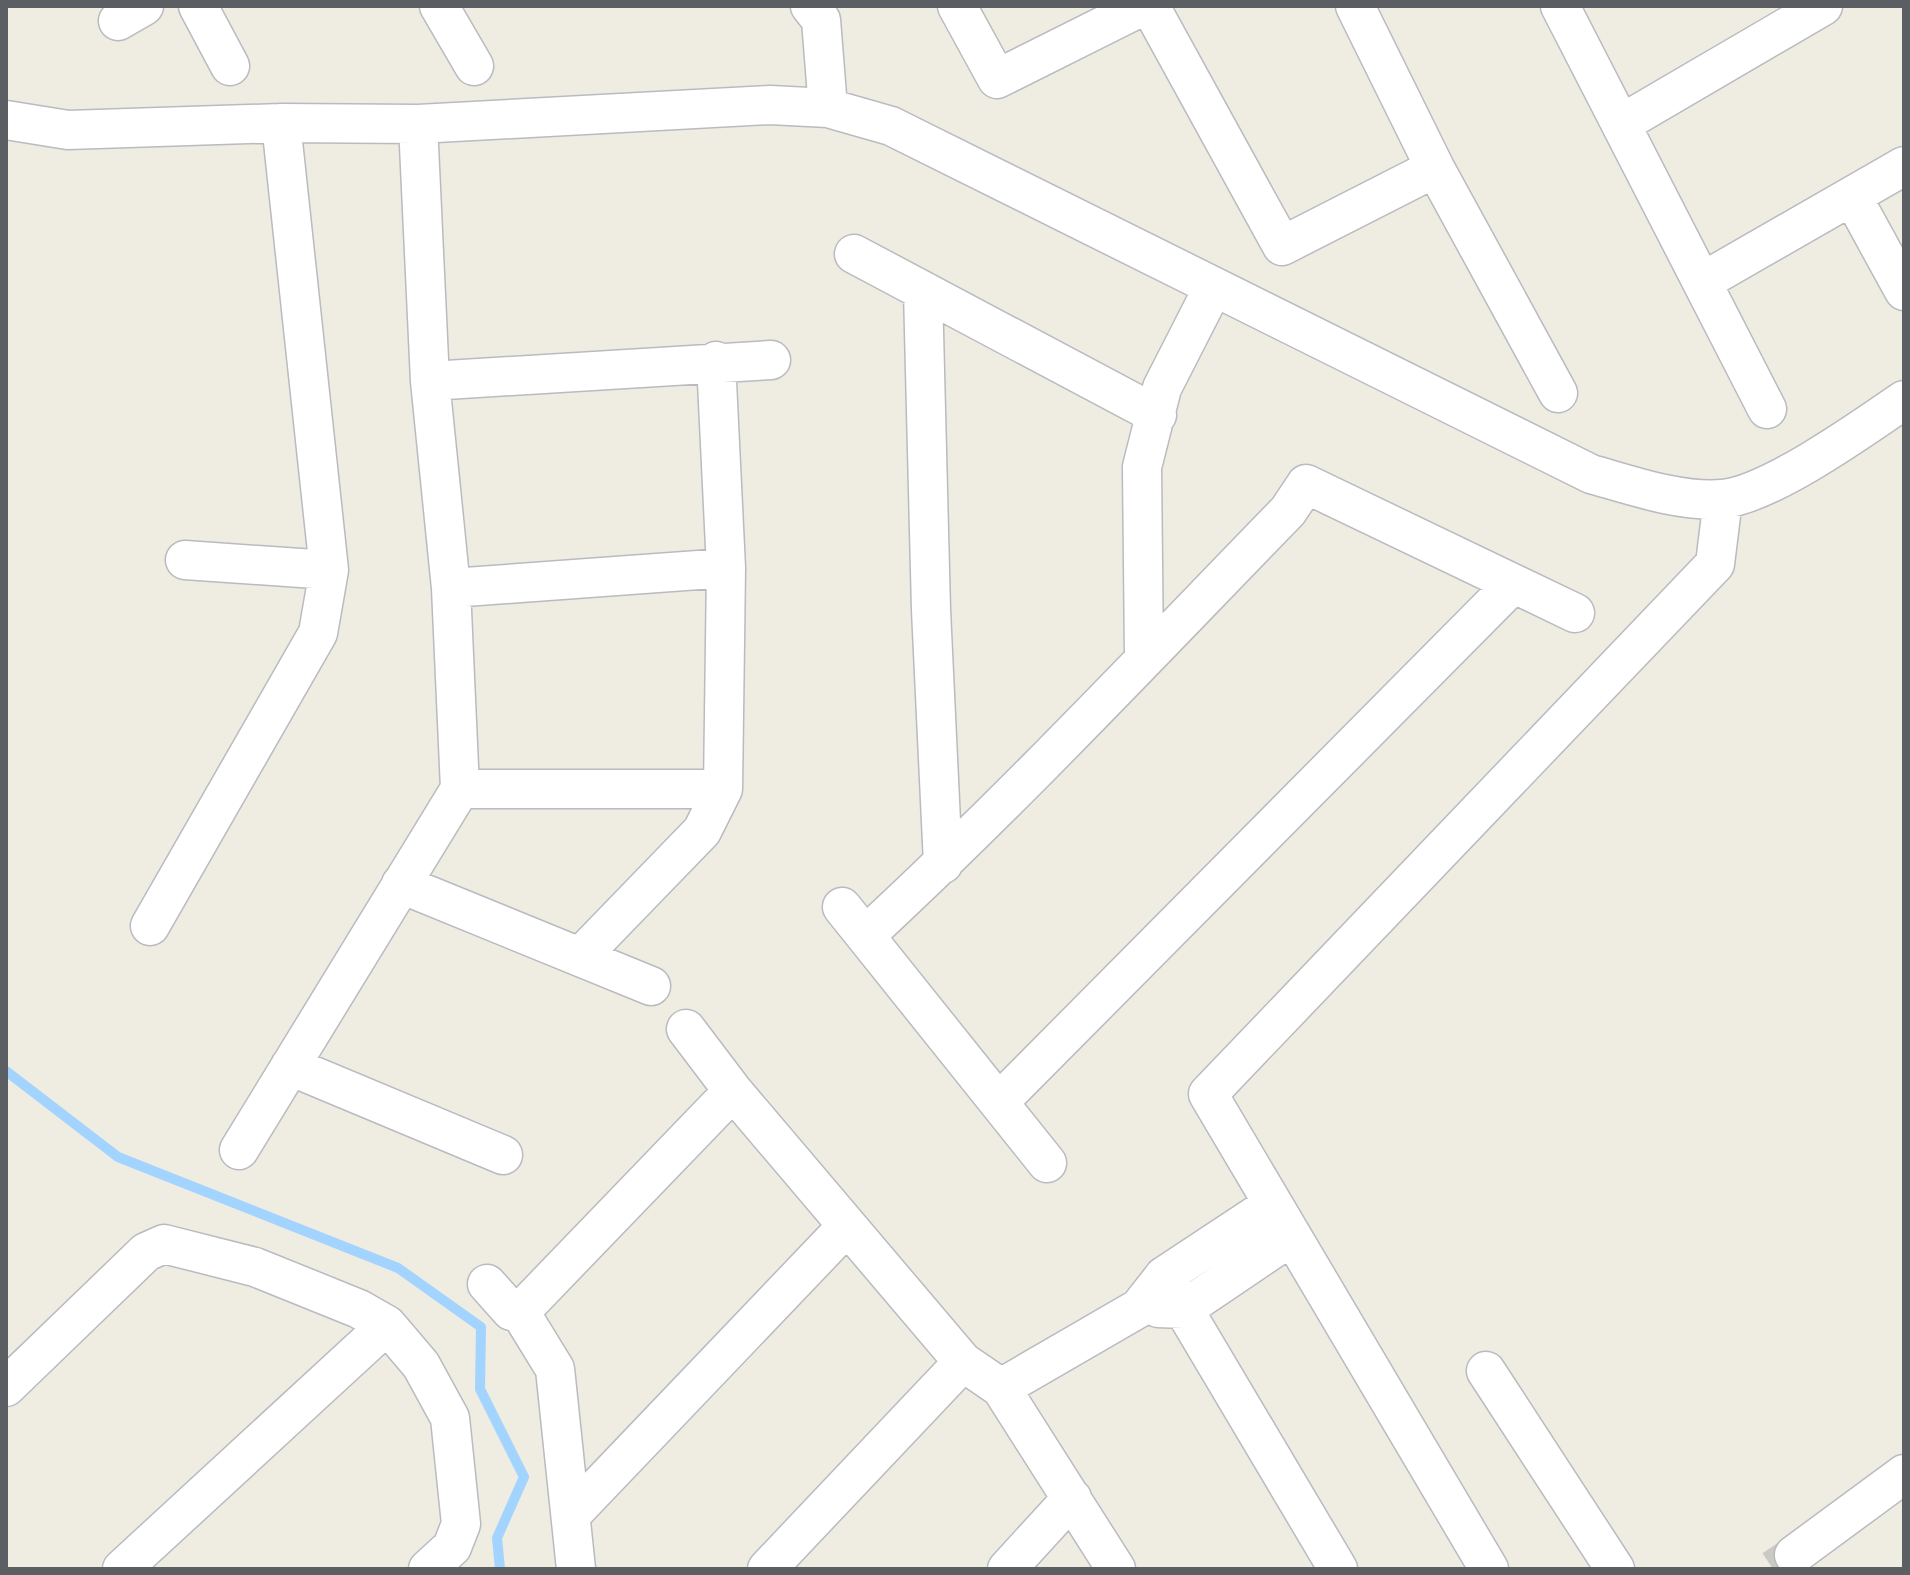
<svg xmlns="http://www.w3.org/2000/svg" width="1910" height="1575" font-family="'Nunito Sans',sans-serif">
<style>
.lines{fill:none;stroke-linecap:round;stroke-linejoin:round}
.stream{stroke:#a2d4ff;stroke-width:10}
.minor-tunnel{stroke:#cac9c2;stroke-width:38;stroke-dasharray:38 19;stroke-linecap:butt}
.minor-casing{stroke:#b8bbc0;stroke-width:41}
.minor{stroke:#fff;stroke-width:38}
</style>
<rect width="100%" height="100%" fill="#efece2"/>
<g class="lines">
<path class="stream" d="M6,1071L118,1157L398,1268L481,1327L480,1389L524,1477L497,1538L500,1569"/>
<path class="minor-tunnel" d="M1773,1569L1794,1555"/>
<defs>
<path id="minor" d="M198,6L230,66
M439,6L474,66
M810,6L821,20L828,108
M957,6L997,79L1143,6
M1150,6L1282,246L1435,168
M1355,6L1435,168L1558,393
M1560,6L1767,409
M118,21L144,6
M6,120L68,130L281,123L418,124L770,105L828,108L891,126L1591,474C1630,485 1682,503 1723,499C1771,494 1863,428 1904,400
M1621,124L1823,6
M1852,196L1904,291
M854,254L1157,415
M1702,282L1904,166
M923,291L931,610L943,864
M430,381L771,360
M185,560L329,570
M451,588L726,568
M1144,658L1142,467L1162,388L1213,288
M460,789H723
M401,884L651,986
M842,907L1047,1163
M150,926L318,633L329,570L281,123
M866,935C1012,800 1149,654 1288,511L1306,484L1575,613
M580,957L702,831L723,789L726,568L716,361
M686,1029L733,1091L963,1362L1001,1388L1116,1569
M290,1066L503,1155
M999,1102L1513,584
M239,1150L460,789L451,588L430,381L418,124
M1164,1276L1338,1569
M487,1284L511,1311L520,1312L555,1369L576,1569
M1158,1308L1184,1309L1292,1236
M520,1312L733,1091
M1486,1371L1615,1569
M6,1387L146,1252L164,1244L255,1267L359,1309L387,1325L421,1365L450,1418L461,1524L452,1547L428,1569
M1001,1388L1139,1308L1164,1276L1273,1204
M571,1515L847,1226
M1794,1555L1904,1474
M122,1569L387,1325
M767,1569L963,1362
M1007,1569L1072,1498
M1489,1569L1208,1094L1715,564L1723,499"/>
</defs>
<use href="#minor" class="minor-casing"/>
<use href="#minor" class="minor"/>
</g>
<rect width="1910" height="1575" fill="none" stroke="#5b5f64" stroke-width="16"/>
</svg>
